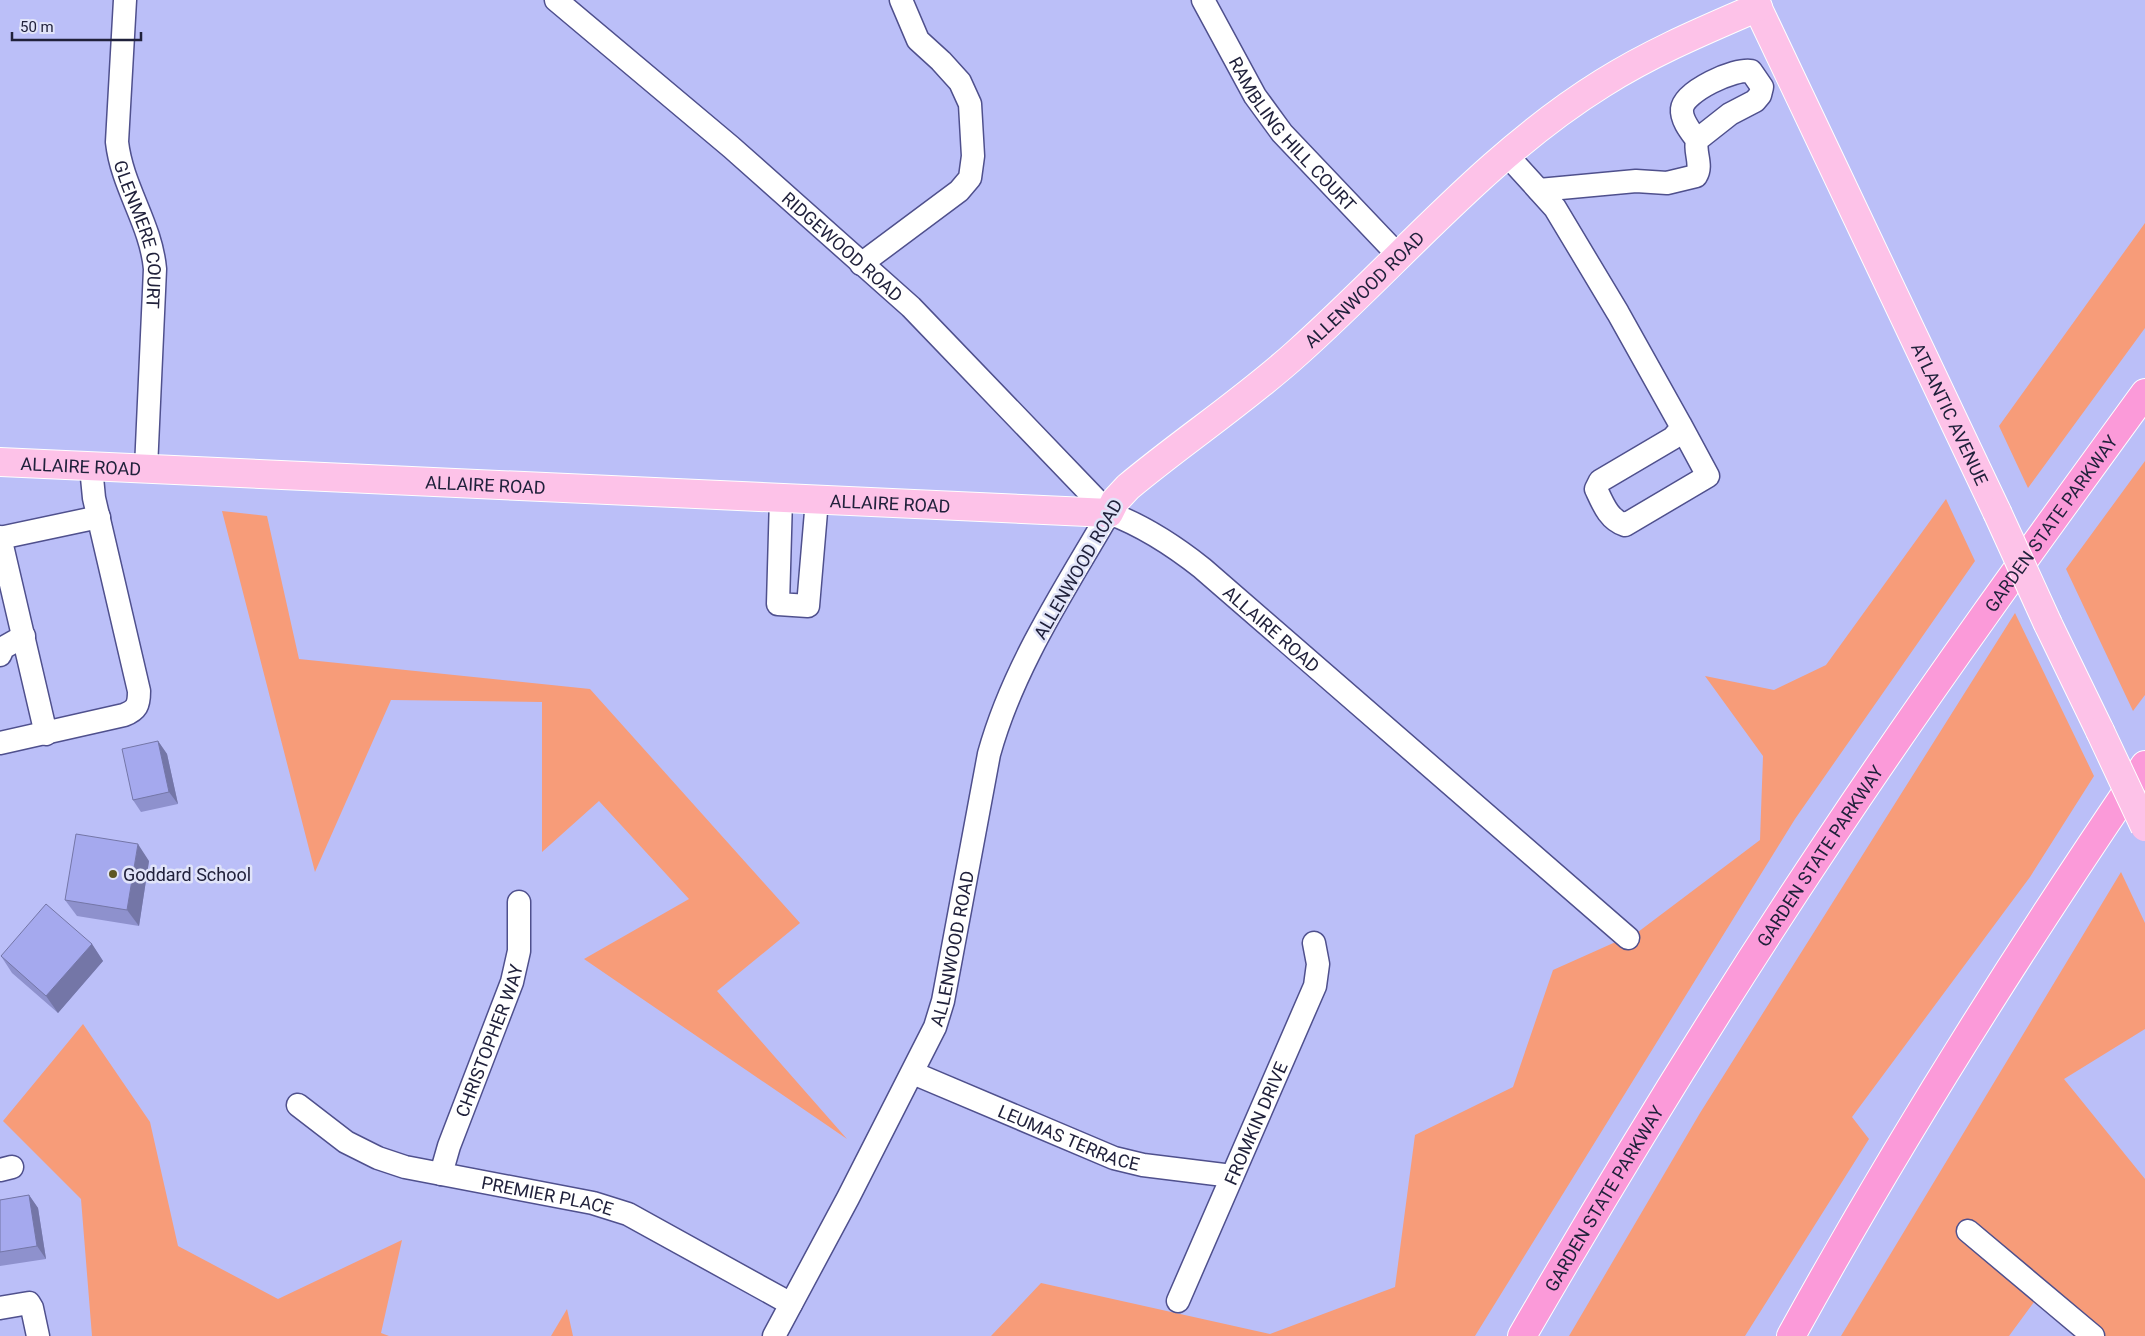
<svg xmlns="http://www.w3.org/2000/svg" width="2145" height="1336" font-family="Roboto,sans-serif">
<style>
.green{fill:#f79c79}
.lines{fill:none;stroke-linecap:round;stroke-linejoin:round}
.minor-casing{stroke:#4f508d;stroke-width:25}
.major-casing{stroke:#fff;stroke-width:30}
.highway-casing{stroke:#fff;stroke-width:30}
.minor{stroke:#fff;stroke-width:22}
.major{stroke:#fdc2e8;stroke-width:28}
.highway{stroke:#fb9ad9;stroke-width:28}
.major-bridge-casing{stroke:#fff;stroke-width:30;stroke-linecap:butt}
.major-bridge{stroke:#fdc2e8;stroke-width:28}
.wall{fill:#8e91cd}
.shaded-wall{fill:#7476a7}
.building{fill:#a5a9ee;stroke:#7476a7}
.poi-dot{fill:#5e5723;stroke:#e1e4f9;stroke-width:2}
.labels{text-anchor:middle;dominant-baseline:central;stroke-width:5;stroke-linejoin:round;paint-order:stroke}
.street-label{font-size:18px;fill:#20213b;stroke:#e1e4f9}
.poi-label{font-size:18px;fill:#20213b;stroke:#e1e4f9;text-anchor:start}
</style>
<rect width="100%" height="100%" fill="#bbbff8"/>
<path class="green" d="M2145,223V328L2028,488L1999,426Z
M2145,461V695L2133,711L2066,569Z
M1946,499L1975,561L1795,819L1475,1336H991L1041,1283L1270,1334L1395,1287L1415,1135L1513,1087L1553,970L1638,932L1760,840L1763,756L1705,676L1774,690L1826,665Z
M222,511L267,516L299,659L590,689L800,923L717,991L847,1139L584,959L689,899L599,801L542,852V702L391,700L315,872Z
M2015,613L2094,776L2030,877L1852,1117L1869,1139L1745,1336H1569L1700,1113Z
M2121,872L2145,923V1029L2064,1079L2145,1179V1336H2092L2042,1291L2009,1336H1841Z
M83,1024L150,1122L178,1246L278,1299L402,1240L381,1333L389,1336H92L81,1199L3,1121Z
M567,1309L573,1336H551Z"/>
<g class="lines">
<defs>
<g id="minor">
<path id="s1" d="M125,0L117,142C122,187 151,224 155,269L146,468"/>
<path id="s2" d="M556,0L731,147L911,307L1109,513C1144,526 1173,545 1202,568L1628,938"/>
<path id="s3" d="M1203,0L1255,96L1282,133L1399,256"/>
<path d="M1507,155L1555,208L1618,313L1680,424L1679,431L1673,438L1600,481L1596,489C1603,504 1609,520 1625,525L1708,476L1680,424"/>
<path d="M1539,190L1636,181L1667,183L1696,176C1703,165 1694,153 1697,140L1730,114L1755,101L1760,95L1762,87L1751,71C1735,68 1684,91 1682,109C1681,120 1691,132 1697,140"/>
<path d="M861,264L959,191L970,178L973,156L970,104L960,82L941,61L918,40L901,0"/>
<path d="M781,498L778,604L808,606L817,500"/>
<path d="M0,537L46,734"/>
<path d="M0,538L99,517"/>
<path d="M0,655L3,648L24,636"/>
<path d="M0,743L124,715C137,710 139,705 139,691L94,498L91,467"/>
<path id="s4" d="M913,1073L1114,1158L1143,1165L1232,1176"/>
<path id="s5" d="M298,1105L346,1142L378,1158L405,1167L593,1203L628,1214L791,1304"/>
<path d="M0,1170L12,1167"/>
<path id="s6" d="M441,1174L449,1146L512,982L519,951V902"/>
<path d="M1968,1231L2093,1336"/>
<path id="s7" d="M1178,1301L1315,986L1318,964L1314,943"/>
<path d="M0,1308L29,1303L32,1308L38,1336"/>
<path id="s8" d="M774,1336L848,1198L935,1027L943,1001L989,754C1013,667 1064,591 1109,513"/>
</g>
<g id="major">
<path id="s9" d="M1754,0L1997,512"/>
<path id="s10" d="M0,462L1109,513L1115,501L1128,487C1183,441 1244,401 1297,353C1399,262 1487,155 1603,83C1652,52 1705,30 1758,7"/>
<path d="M2048,624L2100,731"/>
</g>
<g id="highway">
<path id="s11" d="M1522,1336C1620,1167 1722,1001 1830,839C1931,687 2038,540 2145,393"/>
<path d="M1791,1336C1899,1140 2019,950 2145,765"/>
</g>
</defs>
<use href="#minor" class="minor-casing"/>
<use href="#major" class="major-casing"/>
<use href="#highway" class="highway-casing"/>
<use href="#minor" class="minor"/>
<use href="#major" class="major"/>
<use href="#highway" class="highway"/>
<defs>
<path id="major-bridge" d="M1997,512L2048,624
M2100,731L2145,827"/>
</defs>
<use href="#major-bridge" class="major-bridge-casing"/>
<use href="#major-bridge" class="major-bridge"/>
</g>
<path class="wall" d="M158,741L167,754L178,804L141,812L133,800Z
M149,861L139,926L77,916L65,900Z
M92,944L103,961L58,1013L12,973L1,956Z
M29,1195L38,1208L46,1259L0,1266V1200Z"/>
<path class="shaded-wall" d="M158,741L167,754L178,804L169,792Z
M138,844L149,861L139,926L127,910Z
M92,944L103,961L58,1013L46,996Z
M29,1195L38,1208L46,1259L37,1246Z"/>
<path class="building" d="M158,741L169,792L133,800L122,749Z
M76,834L138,844L127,910L65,900Z
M46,904L92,944L46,996L1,956Z
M29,1195L37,1246L0,1252V1200Z"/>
<circle class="poi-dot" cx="113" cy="874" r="5"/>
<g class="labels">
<g class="street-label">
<text stroke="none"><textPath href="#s3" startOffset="162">RAMBLING HILL COURT</textPath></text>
<text stroke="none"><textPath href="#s1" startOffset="238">GLENMERE COURT</textPath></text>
<text stroke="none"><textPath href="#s2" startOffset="378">RIDGEWOOD ROAD</textPath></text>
<text stroke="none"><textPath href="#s10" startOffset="1451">ALLENWOOD ROAD</textPath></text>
<text stroke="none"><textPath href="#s9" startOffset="458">ATLANTIC AVENUE</textPath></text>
<text stroke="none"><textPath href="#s10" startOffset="81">ALLAIRE ROAD</textPath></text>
<text stroke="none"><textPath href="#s10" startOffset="486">ALLAIRE ROAD</textPath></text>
<text stroke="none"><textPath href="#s10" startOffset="891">ALLAIRE ROAD</textPath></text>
<text stroke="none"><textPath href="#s11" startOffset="970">GARDEN STATE PARKWAY</textPath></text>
<text transform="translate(1078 569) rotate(-60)">ALLENWOOD ROAD</text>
<text stroke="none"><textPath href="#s2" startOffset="956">ALLAIRE ROAD</textPath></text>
<text stroke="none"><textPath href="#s11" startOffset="565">GARDEN STATE PARKWAY</textPath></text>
<text stroke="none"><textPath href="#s8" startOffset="429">ALLENWOOD ROAD</textPath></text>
<text stroke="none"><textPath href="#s6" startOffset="142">CHRISTOPHER WAY</textPath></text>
<text stroke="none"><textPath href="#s7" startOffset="194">FROMKIN DRIVE</textPath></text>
<text stroke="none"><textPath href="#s4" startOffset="169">LEUMAS TERRACE</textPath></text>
<text stroke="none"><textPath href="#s5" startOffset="270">PREMIER PLACE</textPath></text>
<text stroke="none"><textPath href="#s11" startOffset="160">GARDEN STATE PARKWAY</textPath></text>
</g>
<g class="poi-label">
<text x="123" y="874">Goddard School</text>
</g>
</g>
<path d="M12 32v8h129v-8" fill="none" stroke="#20213b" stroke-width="2.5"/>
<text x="20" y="32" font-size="15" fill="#20213b" stroke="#e1e4f9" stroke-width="4" paint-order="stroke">50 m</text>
</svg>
